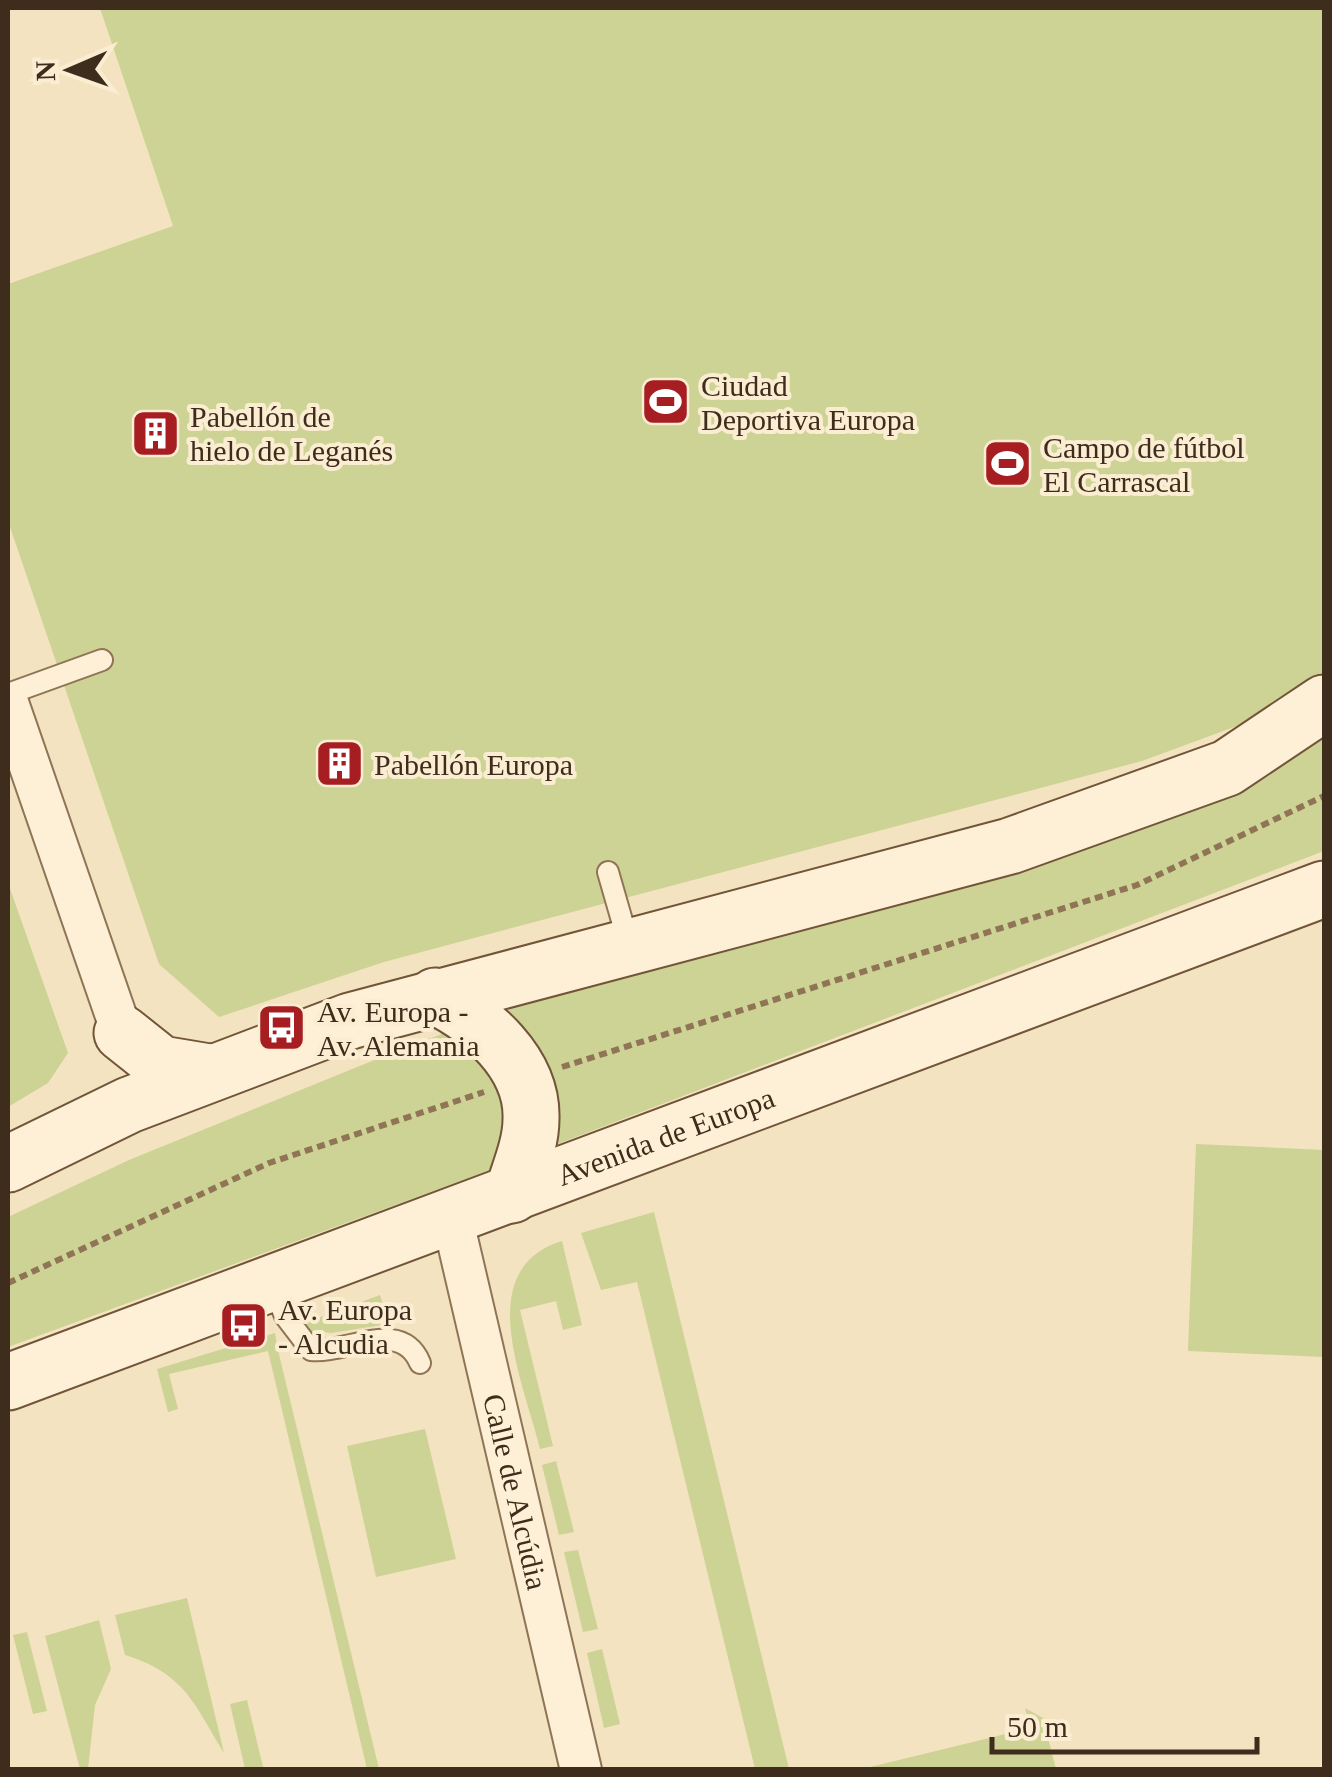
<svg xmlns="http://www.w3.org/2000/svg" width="1332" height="1777" font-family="Georgia,serif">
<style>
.green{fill:#cdd394}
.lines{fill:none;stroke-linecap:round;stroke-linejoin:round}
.service-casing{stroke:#907456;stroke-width:24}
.minor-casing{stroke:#907456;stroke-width:44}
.secondary-casing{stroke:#725439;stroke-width:59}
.path{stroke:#907456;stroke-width:6;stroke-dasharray:8 5;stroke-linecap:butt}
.service{stroke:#fdf0d6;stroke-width:20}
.minor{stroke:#fdf0d6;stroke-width:40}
.secondary{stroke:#fdf0d6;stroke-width:55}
.labels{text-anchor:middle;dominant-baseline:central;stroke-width:8;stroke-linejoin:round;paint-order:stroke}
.poi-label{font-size:30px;fill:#3e2c1c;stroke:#faedd2;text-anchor:start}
.street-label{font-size:30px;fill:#3e2c1c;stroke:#faedd2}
</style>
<rect width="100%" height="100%" fill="#f3e3c1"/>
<path class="green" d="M100,8H1324V678L1245,723L1142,761L384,962L219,1017L159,964L8,521V284L173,226Z
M1324,702V851L466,1179L8,1347V1217L129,1160L394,1052Z
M8,883L68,1053L48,1083L8,1107Z
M1196,1144L1324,1150V1357L1188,1351Z
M654,1212L789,1769H755L637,1282L601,1290L581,1233Z
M562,1241L582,1325L563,1330L556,1301L520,1310L553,1446L540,1449C524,1382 471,1269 562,1241Z
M380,1295L389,1324L331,1333L311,1331L305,1323Z
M275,1333L277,1346L379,1769H367L268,1351L169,1374L178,1409L168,1412L157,1369Z
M425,1429L456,1559L376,1577L347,1446Z
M556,1461L574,1532L559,1535L542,1465Z
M578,1550L598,1629L583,1632L564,1552Z
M187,1598L224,1753C194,1703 184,1673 125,1655L115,1615Z
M99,1620L111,1669L95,1705L88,1769H80L45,1636Z
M27,1632L47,1711L33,1714L13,1635Z
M602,1649L620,1724L604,1728L587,1653Z
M247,1700L263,1767L245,1769L230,1704Z
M1025,1708L1043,1718L1056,1769H862L1030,1728Z"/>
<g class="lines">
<defs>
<path id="service" d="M8,694L102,660
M608,872L629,945
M273,1286L285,1316L311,1350C346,1354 401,1317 420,1363"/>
<g id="minor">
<path d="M8,703L122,1033"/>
<path id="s1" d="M452,1217L581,1770"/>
</g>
<g id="secondary">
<path d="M435,996C481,1019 533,1063 531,1119C531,1145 519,1171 512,1195"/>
<path d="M122,1033L161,1064L209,1072"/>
<path d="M8,1164L129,1105L350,1021L1010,846L1227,768L1324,703"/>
<path id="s2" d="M8,1382L1324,889"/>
</g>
</defs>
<use href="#service" class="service-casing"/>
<use href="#minor" class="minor-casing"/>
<use href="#secondary" class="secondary-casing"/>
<path class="path" d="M562,1067L1137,885L1324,796
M8,1283L269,1163L484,1092"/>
<use href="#service" class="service"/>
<use href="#minor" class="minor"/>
<use href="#secondary" class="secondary"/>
</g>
<defs>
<symbol id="stadium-square" viewBox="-11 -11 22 22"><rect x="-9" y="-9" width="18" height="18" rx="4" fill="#a71e22" stroke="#faedd2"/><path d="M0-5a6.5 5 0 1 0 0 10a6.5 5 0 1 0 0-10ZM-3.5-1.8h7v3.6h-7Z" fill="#fff"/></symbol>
<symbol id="building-square" viewBox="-11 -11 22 22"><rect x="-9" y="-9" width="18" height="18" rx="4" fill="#a71e22" stroke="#faedd2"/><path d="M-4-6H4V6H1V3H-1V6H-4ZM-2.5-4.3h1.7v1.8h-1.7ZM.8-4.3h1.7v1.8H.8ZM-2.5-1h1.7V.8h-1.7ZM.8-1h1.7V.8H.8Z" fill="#fff"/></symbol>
<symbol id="bus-square" viewBox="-11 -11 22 22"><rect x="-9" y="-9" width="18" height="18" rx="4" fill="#a71e22" stroke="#faedd2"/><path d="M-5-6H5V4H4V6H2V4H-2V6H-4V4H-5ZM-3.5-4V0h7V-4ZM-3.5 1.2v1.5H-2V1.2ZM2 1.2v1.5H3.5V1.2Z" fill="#fff"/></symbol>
</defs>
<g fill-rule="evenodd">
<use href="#stadium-square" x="638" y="374" width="55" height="55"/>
<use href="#building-square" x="128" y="406" width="55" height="55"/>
<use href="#stadium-square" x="980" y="436" width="55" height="55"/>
<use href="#building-square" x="312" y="736" width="55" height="55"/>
<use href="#bus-square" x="254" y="1000" width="55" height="55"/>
<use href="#bus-square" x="216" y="1298" width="55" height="55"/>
</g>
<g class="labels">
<g class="poi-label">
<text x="701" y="385">Ciudad<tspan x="701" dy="34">Deportiva Europa</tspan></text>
<text x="190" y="416">Pabellón de<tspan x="190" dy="34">hielo de Leganés</tspan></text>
<text x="1043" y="447">Campo de fútbol<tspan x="1043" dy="34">El Carrascal</tspan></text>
<text x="374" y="764">Pabellón Europa</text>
<text x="317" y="1011">Av. Europa -<tspan x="317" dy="34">Av. Alemania</tspan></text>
<text x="278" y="1309">Av. Europa<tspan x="278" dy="34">- Alcudia</tspan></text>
</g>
<g class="street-label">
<text stroke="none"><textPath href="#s2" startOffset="702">Avenida de Europa</textPath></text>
<text stroke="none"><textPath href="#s1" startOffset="282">Calle de Alcúdia</textPath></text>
</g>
</g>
<rect width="1332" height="1777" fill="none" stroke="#3e2c1c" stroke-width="20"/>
<g transform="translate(70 70) rotate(268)" stroke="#faedd2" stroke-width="8" paint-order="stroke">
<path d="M0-8L18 38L0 25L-18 38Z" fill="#3e2c1c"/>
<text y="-15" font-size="28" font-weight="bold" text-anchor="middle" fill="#3e2c1c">N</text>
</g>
<path d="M992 1737v15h265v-15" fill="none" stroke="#3e2c1c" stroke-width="5"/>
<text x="1007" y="1737" font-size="30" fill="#3e2c1c" stroke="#faedd2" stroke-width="8" paint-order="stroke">50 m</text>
</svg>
